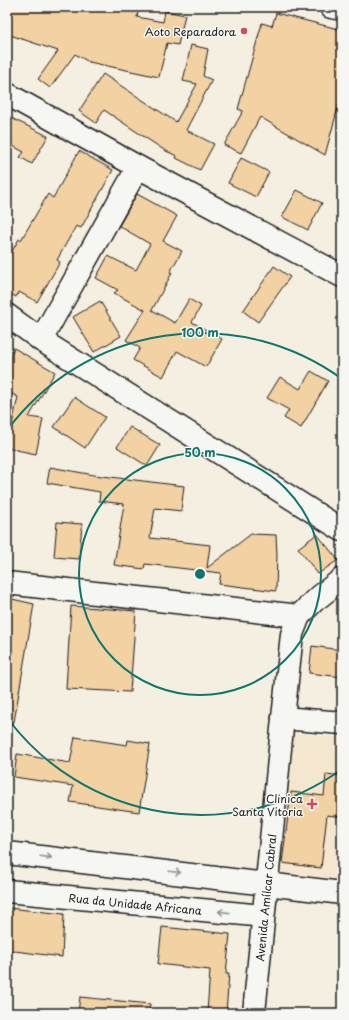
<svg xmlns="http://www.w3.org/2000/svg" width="349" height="1020" font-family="'Playpen Sans',sans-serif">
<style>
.built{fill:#f4e6cf}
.building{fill:#f2d1a3;stroke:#1c1c1c}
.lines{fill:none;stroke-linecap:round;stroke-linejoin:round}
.minor-casing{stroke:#1c1c1c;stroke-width:25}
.minor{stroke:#f6f6f2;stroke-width:22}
.oneway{stroke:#949492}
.ring{fill:none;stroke:#0f766e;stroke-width:2}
.poi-dot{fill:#d1495b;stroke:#f6f6f2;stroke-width:1.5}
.labels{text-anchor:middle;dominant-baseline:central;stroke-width:3;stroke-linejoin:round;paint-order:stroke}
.poi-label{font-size:11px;fill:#1c1c1c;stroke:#f6f6f2;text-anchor:end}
.street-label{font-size:11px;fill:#1c1c1c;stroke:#f6f6f2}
.centre{fill:#0f766e;stroke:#f6f6f2;stroke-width:2}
.ring-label{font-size:12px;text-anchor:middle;font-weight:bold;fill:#0f766e;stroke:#f6f6f2;stroke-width:3;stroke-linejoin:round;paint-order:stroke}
</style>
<rect width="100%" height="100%" fill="#f5efe2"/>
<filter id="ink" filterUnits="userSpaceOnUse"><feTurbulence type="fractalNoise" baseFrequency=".025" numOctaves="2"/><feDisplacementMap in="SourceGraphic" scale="8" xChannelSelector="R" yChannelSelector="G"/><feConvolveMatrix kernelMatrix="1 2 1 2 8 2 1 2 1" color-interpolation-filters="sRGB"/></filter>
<g filter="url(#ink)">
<path class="built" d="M291,733L342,738V880L273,871Z"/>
<path class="building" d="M7,7H139L137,17L163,22L165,11L185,15L178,45L167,43L159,77L89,62L75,54L50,88L38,79L58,51L7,34Z
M276,13L342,30V93L325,155L260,117L241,153L224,145L243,111L238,109L262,23L272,26Z
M191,45L208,49L203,76L212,80L186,130L214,144L200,170L176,158L177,156L164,150L104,110L96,123L79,111L103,74L176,122L197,84L183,81Z
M7,116L48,136L32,164L20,157L24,152L7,143Z
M79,151L113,170L81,228L76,226L57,260L60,262L37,302L19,292L16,297L7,292V260L19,239L21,240L48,194L53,198Z
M241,158L269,172L256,197L228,183Z
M297,190L322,203L308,230L282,217Z
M137,194L177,216L163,241L182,251L170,272L172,273L152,310L175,323L189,299L201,306L192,322L222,339L206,367L177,351L163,377L133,360L140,348L126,340L145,310L114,293L118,290L96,278L108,256L136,270L150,244L119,226Z
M274,266L290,277L258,322L243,311Z
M100,301L121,336L94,352L73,317Z
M14,348L55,372L29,417L43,419L36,454L7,448V428L11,429L18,397L7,391V361Z
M311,371L328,381L301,428L284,418L289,410L267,398L280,377L300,389Z
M74,397L105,417L85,448L54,427Z
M130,427L160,445L147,466L117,447Z
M50,467L94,475L184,486L181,511L155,508L150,538L210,545L207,568L251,534L276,535L277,555L276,591L219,584L221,573L145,564L144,569L114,565L124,504L99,501L100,492L47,483Z
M57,522L82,524L79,559L54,557Z
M317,534L338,560L318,574L298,548Z
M12,599L34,604L14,722L7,721V626Z
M71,606L136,611L130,692L66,689Z
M312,646L342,650V677L309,673Z
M75,737L127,745L128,740L150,744L139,812L70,802L73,786L14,777L17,754L70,763Z
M326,774L342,776V817L327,815L321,868L282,863L291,792L324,796Z
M9,908L64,914L62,957L7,950Z
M162,927L230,934L226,974H229L226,1013H207L210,970L158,964Z
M80,997L150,1004L149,1013H78Z"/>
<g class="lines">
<defs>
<g id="minor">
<path d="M331,7L342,9"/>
<path d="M7,94L138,167L342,276"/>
<path d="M7,315L41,340L342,530"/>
<path d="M41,340L138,167"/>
<path d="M7,583L299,616"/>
<path d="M283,718L342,723"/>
<path d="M7,853L342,893"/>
<path id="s1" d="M7,891L263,916"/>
<path id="s2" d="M254,1013L283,718L292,634L299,616L314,601L342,579"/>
</g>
</defs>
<use href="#minor" class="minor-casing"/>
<use href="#minor" class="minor"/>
</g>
<defs><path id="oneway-shaft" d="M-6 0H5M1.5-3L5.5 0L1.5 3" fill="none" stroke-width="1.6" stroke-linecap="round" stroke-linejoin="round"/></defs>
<g class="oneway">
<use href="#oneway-shaft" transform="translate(46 857) rotate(7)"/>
<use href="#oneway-shaft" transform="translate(175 872) rotate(7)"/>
<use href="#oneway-shaft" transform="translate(224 912) rotate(-174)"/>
</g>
</g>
<g class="ring">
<circle cx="200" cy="574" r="121"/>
<path d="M342 769A241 241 0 0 1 8 719M8 429A241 241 0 0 1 342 379"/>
</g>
<g class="poi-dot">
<circle cx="244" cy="31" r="4"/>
<path d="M310 798h4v4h4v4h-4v4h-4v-4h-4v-4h4z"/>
</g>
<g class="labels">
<g class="poi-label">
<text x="236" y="31">Aoto Reparadora</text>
<text x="303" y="798">Clinica<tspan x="303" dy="13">Santa Vitoria</tspan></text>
</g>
<g class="street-label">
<text stroke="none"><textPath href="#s2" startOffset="116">Avenida Amílcar Cabral</textPath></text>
<text stroke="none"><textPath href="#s1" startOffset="129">Rua da Unidade Africana</textPath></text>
</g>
</g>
<circle cx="200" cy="574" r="6" class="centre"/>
<g class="ring-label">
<text x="200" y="337">100 m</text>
<text x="200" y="457">50 m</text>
</g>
<rect width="349" height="1020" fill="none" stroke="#f6f6f2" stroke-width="24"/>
<rect x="12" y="12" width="325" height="996" fill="none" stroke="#1c1c1c" stroke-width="1.5" filter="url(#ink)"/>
</svg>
